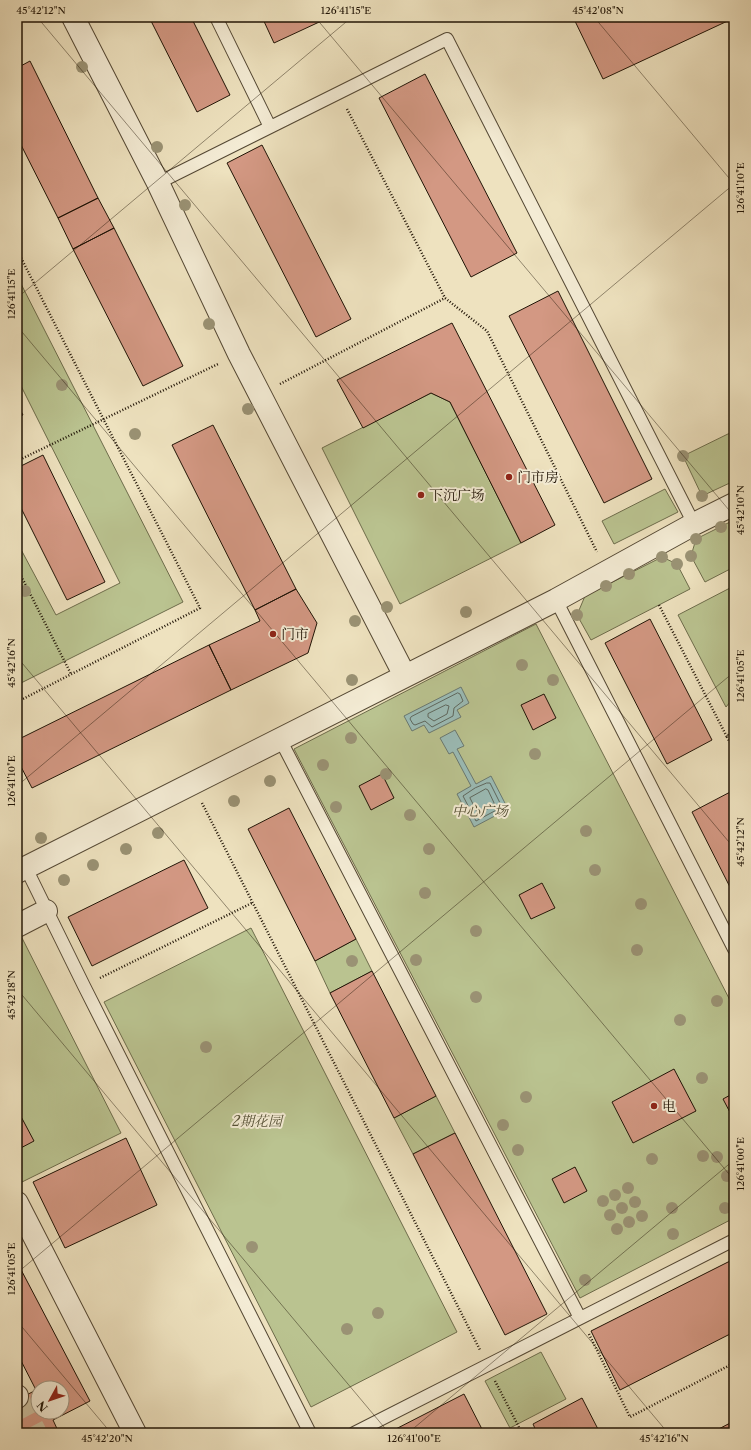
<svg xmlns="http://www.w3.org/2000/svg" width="751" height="1450" font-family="'Libre Caslon Text','Noto Serif SC',serif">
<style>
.green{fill:#bac390;stroke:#6d6c4b}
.water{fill:#9bbdb8;stroke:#6a7971}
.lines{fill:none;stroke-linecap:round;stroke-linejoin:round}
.shore{stroke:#5e685f;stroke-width:1}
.building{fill:#d39883;stroke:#201406;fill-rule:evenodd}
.street-tunnel{stroke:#cfc3a3;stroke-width:22;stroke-dasharray:22 11;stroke-linecap:butt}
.lane-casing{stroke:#544834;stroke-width:14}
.street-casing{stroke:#544834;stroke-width:24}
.path{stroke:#201406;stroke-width:2.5;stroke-dasharray:1 2;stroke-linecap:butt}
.lane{stroke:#f4ecd5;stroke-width:12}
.street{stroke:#f4ecd5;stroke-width:22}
.tree{fill:#9a9274}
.ticks{fill:none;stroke:#201406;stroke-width:1;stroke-opacity:0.45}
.poi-dot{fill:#8f2418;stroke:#f4ecd5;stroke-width:1.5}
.labels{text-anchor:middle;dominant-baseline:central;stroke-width:4;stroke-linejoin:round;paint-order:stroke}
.poi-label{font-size:14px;fill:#201406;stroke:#f4ecd5;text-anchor:start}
.park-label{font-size:14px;font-style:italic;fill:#565136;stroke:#f4ecd5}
.neatline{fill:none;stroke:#201406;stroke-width:1.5}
.ticks-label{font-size:10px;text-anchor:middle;fill:#201406}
</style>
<rect width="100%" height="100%" fill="#eee2bf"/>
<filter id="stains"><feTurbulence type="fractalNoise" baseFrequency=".005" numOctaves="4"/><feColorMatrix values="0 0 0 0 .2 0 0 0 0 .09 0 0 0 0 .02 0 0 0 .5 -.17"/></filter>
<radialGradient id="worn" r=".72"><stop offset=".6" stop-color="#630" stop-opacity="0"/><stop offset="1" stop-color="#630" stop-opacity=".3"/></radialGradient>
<path class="green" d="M17,276L183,602L17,685V542L56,615L120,583L17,378Z
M431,393L450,402L521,543L400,604L322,448Z
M734,431V481L702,496L683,456Z
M665,489L678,512L614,544L602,521Z
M734,520V567L705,582L691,556L696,539Z
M662,557L677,564L690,589L591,640L577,615L585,596Z
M730,588L734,596V697L726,707L678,615Z
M536,624L734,1008V1218L580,1298L294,749Z
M251,928L457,1332L311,1407L104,1002Z
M21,936L121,1133L20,1183L17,1177V938Z
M356,939L372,971L330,993L315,961Z
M436,1096L455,1133L413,1154L394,1118Z
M541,1352L566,1399L510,1428L485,1381Z"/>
<path class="water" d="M461,687L469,703L457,710L461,717L429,733L424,725L412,731L404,716Z
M455,730L464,746L457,749L476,784L491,776L508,809L474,827L457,794L471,786L453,752L449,754L440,738Z"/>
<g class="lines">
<path class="shore" d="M458,693L460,694L463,701L454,708L453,716L432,727L425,721L415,725L413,724L410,719L411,717Z
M446,705L449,706L447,714L434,721L428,717V714Z
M487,783H490L502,807L476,821L463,796L475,788Z
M486,789L488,790L495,805L478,814L470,798Z"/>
</g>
<path class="building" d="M149,17H191L230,95L197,112Z
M262,17H330L274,43Z
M573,17H734V18L603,79Z
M30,61L98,198L58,218L17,137V68Z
M425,74L517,253L471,277L379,98Z
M262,145L351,319L316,337L227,163Z
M98,198L114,228L73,249L58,218Z
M114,228L183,366L143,386L73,249Z
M558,291L652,479L604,503L509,316Z
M452,323L555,525L521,543L450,402L431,393L363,428L337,380Z
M17,404L23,415L17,417Z
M213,425L296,589L255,610L172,445Z
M43,455L105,582L67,600L17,500V468Z
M296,589L317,623L308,653L231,690L209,645L260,621L255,610Z
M650,619L712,740L667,764L605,643Z
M209,645L231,690L32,788L17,759V740Z
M544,694L556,718L533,730L521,705Z
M382,774L394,798L371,810L359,786Z
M734,790V895L692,812Z
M289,808L356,939L315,961L248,829Z
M184,860L208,908L92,966L68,917Z
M542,883L555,908L531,919L519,895Z
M372,971L436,1096L394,1118L330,993Z
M674,1069L696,1111L633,1143L612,1102Z
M734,1093V1120L723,1099Z
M17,1109L34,1141L17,1150Z
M455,1133L547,1314L505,1335L413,1154Z
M126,1138L157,1205L65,1248L33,1182Z
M575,1167L587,1191L564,1203L552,1179Z
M734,1259V1332L620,1390L591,1331Z
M17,1262L90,1401L53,1420L59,1433H17V1400L36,1390L17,1353ZM38,1388H62V1412H38Z
M464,1394L484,1433H388Z
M582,1398L600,1433H537L533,1424Z
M734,1421V1433H711Z"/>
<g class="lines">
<path class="street-tunnel" d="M17,1397L36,1433"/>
<defs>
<path id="lane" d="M216,17L270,127
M158,183L447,39L694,524
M556,600L734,949
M280,739L580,1318
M26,868L84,986L310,1433
M354,1433L734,1240"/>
<path id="street" d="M73,17L158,183L239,354L405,676
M17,872L556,600L694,524L734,504
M17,926L46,911
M17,1203L135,1433
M17,1396V1397"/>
</defs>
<use href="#lane" class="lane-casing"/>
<use href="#street" class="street-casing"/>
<path class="path" d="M347,109L445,298L487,331L597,552
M17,250L200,608L19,701L17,700
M280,384L445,298
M17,461L218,364
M17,568L71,674
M659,605L727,737
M734,727L727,737L734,750
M202,803L480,1350
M100,978L252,903
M589,1334L630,1417L734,1363
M495,1381L522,1433"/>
<use href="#lane" class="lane"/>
<use href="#street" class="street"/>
</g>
<g class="tree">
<circle cx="82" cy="67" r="6"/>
<circle cx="157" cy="147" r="6"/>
<circle cx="185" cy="205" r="6"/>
<circle cx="209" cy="324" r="6"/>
<circle cx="62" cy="385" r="6"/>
<circle cx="248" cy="409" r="6"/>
<circle cx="135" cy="434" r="6"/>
<circle cx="683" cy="456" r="6"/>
<circle cx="702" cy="496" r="6"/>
<circle cx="721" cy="527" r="6"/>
<circle cx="696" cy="539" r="6"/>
<circle cx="691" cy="556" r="6"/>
<circle cx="662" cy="557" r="6"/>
<circle cx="677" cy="564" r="6"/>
<circle cx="629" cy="574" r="6"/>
<circle cx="606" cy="586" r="6"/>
<circle cx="25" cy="591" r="6"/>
<circle cx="387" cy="607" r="6"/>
<circle cx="466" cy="612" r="6"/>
<circle cx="577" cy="615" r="6"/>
<circle cx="355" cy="621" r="6"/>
<circle cx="522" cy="665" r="6"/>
<circle cx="352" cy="680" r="6"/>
<circle cx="553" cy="680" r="6"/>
<circle cx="351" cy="738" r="6"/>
<circle cx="535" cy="754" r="6"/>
<circle cx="323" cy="765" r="6"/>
<circle cx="386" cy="774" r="6"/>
<circle cx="270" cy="781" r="6"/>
<circle cx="234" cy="801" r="6"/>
<circle cx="336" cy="807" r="6"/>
<circle cx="410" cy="815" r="6"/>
<circle cx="586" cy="831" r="6"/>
<circle cx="158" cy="833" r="6"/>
<circle cx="41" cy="838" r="6"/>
<circle cx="126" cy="849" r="6"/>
<circle cx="429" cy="849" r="6"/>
<circle cx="93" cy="865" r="6"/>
<circle cx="595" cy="870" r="6"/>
<circle cx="64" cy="880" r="6"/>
<circle cx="425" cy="893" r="6"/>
<circle cx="641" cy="904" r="6"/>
<circle cx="476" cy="931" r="6"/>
<circle cx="637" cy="950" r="6"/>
<circle cx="416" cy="960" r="6"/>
<circle cx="352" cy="961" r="6"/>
<circle cx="476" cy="997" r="6"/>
<circle cx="717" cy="1001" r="6"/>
<circle cx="680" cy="1020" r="6"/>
<circle cx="206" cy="1047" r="6"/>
<circle cx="702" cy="1078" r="6"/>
<circle cx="526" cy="1097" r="6"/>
<circle cx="503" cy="1125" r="6"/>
<circle cx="518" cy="1150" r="6"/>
<circle cx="703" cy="1156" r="6"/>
<circle cx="717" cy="1157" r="6"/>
<circle cx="652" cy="1159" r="6"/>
<circle cx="727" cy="1176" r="6"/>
<circle cx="628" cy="1188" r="6"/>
<circle cx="615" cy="1195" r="6"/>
<circle cx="603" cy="1201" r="6"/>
<circle cx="635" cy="1202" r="6"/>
<circle cx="622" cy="1208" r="6"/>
<circle cx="672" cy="1208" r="6"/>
<circle cx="725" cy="1208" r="6"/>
<circle cx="610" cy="1215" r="6"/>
<circle cx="642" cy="1216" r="6"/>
<circle cx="629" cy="1222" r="6"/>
<circle cx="617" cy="1229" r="6"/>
<circle cx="673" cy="1234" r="6"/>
<circle cx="252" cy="1247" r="6"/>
<circle cx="585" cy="1280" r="6"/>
<circle cx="378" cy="1313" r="6"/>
<circle cx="347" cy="1329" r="6"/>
</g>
<path class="ticks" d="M37,17L734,848M315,17L734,516M594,17L734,184M17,298L352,17M17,326L734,1180M17,657L668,1433M17,786L734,184M17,989L389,1433M17,1273L734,672M17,1321L111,1433M408,1433L734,1160"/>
<g class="poi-dot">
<circle cx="509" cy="477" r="4"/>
<circle cx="421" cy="495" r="4"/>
<circle cx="273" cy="634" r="4"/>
<circle cx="654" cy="1106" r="4"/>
</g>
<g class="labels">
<g class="poi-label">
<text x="517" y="477">门市房</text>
<text x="429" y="495">下沉广场</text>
<text x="281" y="634">门市</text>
<text x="662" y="1106">电</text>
</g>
<g class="park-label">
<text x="480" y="811">中心广场</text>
<text x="257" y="1121">2期花园</text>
</g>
</g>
<rect width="751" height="1450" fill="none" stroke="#eee2bf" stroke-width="44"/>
<g transform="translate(50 1400) rotate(230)"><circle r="19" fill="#f4ecd5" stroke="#9f9682"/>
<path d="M0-3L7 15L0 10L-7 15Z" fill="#8f2418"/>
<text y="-6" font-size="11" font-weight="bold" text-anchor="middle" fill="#201406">N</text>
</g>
<rect x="22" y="22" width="707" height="1406" class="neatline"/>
<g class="ticks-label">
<text x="41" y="14">45°42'12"N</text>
<text x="346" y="14">126°41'15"E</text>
<text x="598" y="14">45°42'08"N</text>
<text transform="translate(740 188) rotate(-90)" y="4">126°41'10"E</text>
<text transform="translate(11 294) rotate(-90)" y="4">126°41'15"E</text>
<text transform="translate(740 510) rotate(-90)" y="4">45°42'10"N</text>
<text transform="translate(11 663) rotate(-90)" y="4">45°42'16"N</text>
<text transform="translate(740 676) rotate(-90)" y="4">126°41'05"E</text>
<text transform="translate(11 781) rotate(-90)" y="4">126°41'10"E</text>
<text transform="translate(740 842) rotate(-90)" y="4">45°42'12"N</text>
<text transform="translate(11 995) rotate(-90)" y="4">45°42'18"N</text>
<text transform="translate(740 1164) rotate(-90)" y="4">126°41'00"E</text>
<text transform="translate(11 1269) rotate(-90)" y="4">126°41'05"E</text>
<text x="107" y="1442">45°42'20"N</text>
<text x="414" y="1442">126°41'00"E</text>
<text x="664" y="1442">45°42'16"N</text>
</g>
<rect width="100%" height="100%" filter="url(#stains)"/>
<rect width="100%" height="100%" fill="url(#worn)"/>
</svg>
